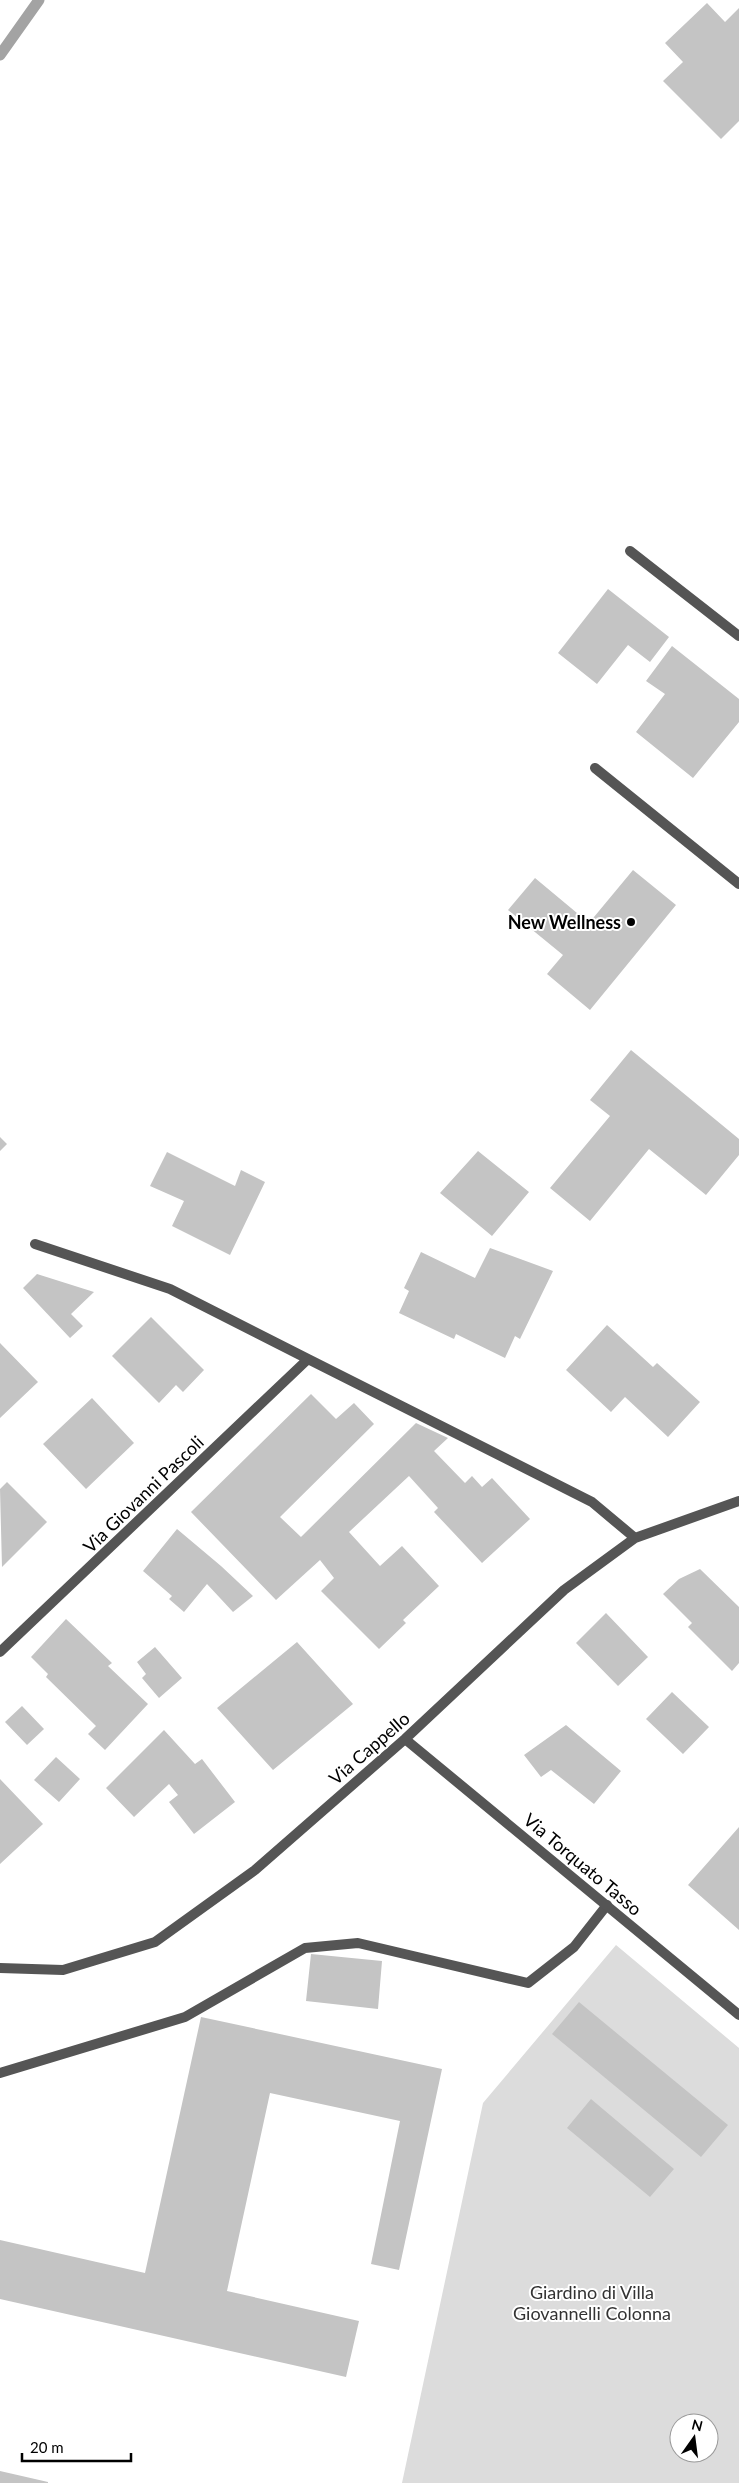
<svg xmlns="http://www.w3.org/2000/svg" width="739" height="2483" font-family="Lato,sans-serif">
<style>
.green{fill:#dcdcdc;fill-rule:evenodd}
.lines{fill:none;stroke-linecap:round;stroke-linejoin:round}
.stream{stroke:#a3a3a3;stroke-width:11}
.building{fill:#c4c4c4}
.service{stroke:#555;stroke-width:10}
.minor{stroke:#555;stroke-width:10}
.poi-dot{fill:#000;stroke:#fff;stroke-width:2}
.labels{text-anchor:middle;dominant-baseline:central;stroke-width:4;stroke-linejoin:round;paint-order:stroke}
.poi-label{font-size:18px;font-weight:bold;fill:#000;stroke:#fff;text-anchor:end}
.street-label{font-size:18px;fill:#000;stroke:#fff}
.park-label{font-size:18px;fill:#333;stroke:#fff}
</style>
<rect width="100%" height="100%" fill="#fff"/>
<path class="green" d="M616,1945L739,2048V2483H402L483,2103ZM679,2423H709V2453H679Z"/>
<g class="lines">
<path class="stream" d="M0,55L39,0"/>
</g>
<path class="building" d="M707,3L725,22L739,8V121L721,139L663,81L683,62L665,43Z
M608,589L669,637L650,662L628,645L597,684L558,653Z
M672,646L739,699V722L693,778L636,732L665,694L646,681Z
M633,870L676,905L590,1010L547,974L563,955L508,910L535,878L589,923Z
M631,1050L739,1139V1155L706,1195L649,1149L590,1221L550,1188L610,1116L590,1100Z
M0,1137L7,1144L0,1151Z
M478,1151L529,1192L492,1236L440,1193Z
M167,1152L235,1186L241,1170L265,1182L230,1255L172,1226L184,1201L150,1186Z
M490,1248L553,1271L520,1339L515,1336L505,1358L456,1334L454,1339L399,1313L409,1291L404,1288L421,1252L475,1278Z
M37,1274L94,1292L71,1314L83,1326L70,1338L23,1288Z
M151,1317L204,1370L183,1392L176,1385L159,1403L112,1356Z
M607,1325L653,1367L657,1363L700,1402L668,1437L625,1397L611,1412L566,1370Z
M0,1343L38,1382L0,1418Z
M311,1394L336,1419L354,1403L374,1424L280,1517L301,1537L416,1423L448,1438L434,1451L465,1483L472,1476L482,1487L492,1478L530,1519L482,1563L434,1512L438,1508L409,1476L349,1532L380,1566L402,1546L439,1586L403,1620L406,1623L379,1649L321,1591L334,1578L320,1560L276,1600L191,1512Z
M92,1398L134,1443L86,1489L43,1444Z
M7,1482L47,1522L2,1567L0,1489Z
M177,1529L221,1566L253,1596L233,1612L207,1584L184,1612L169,1599L172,1596L143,1571Z
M700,1569L739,1607V1663L732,1671L688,1627L692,1623L663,1594L679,1579Z
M606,1613L648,1657L618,1686L576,1643Z
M66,1619L112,1663L108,1666L148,1704L105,1750L88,1734L96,1726L46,1677L48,1674L31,1657Z
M297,1642L353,1704L273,1770L217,1708Z
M155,1647L182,1678L159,1698L142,1678L146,1674L137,1662Z
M672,1692L709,1727L683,1754L646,1719Z
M22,1706L44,1729L27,1745L5,1722Z
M566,1725L621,1771L594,1804L551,1770L541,1777L524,1755Z
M164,1730L195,1764L202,1759L235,1802L194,1834L169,1802L178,1795L169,1784L134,1817L106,1788Z
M56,1757L80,1779L59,1802L34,1780Z
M0,1779L43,1824L0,1864Z
M739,1827V1930L688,1885Z
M311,1954L382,1961L378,2009L306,2001Z
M579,2002L728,2125L701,2157L552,2034Z
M201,2017L442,2069L399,2270L371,2264L400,2121L270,2093L227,2291L359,2321L346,2377L0,2299V2240L145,2273Z
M591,2099L674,2169L650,2197L567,2128Z
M0,2471L48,2482V2483H0Z"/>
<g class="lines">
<path class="service" d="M0,2073L185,2017L305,1948L358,1943L528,1983L574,1947L607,1905"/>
<path class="minor" d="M630,551L739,636
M595,768L739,884
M35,1244L170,1289L308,1359
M0,1652L308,1359L592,1502L635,1538
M405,1739L739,2015
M0,1968L63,1970L155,1942L255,1870L405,1739L564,1590L635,1538L739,1501"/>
</g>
<circle class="poi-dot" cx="631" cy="922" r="5"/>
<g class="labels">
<g class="poi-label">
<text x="621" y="922">New Wellness</text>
</g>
<g class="street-label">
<text transform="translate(143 1494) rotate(-44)">Via Giovanni Pascoli</text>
<text transform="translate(369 1748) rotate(-41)">Via Cappello</text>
<text transform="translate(583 1864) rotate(40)">Via Torquato Tasso</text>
</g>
<g class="park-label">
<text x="592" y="2292">Giardino di Villa<tspan x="592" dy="21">Giovannelli Colonna</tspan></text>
</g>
</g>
<g transform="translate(694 2438) rotate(14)"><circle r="24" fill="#ffffff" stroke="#999999"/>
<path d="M0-4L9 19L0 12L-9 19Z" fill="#000000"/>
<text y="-8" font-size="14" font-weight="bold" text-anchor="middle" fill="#000000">N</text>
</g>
<path d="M22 2453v8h109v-8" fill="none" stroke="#000000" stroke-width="2.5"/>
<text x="30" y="2453" font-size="15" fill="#000000" stroke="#ffffff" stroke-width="4" paint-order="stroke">20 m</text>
</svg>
